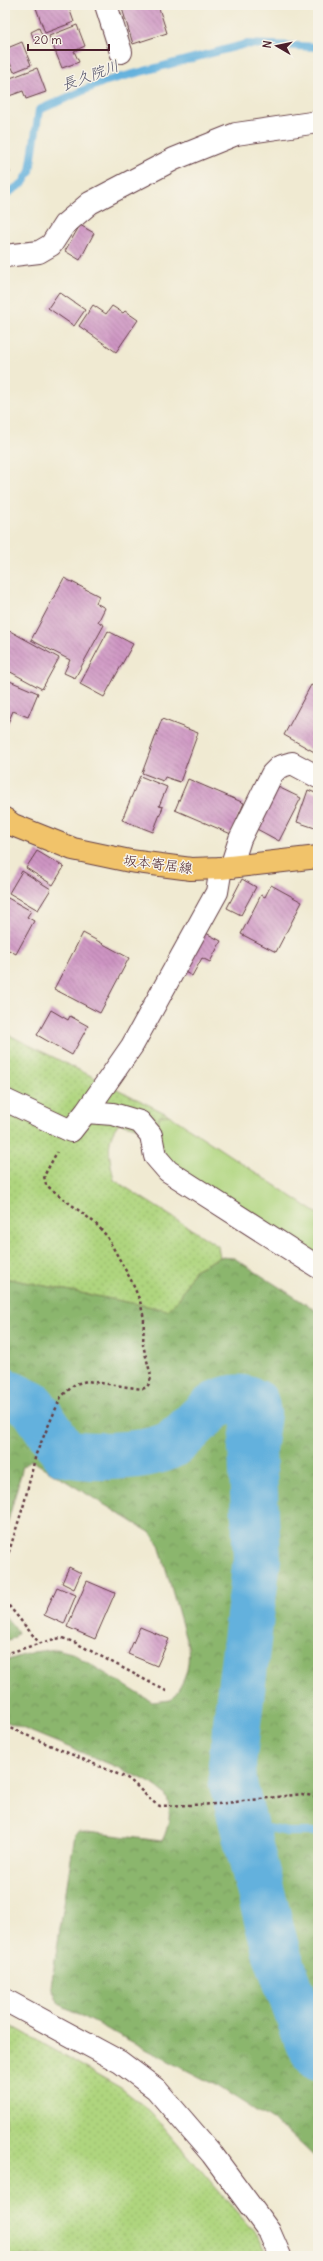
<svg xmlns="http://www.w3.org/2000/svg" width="323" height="2261" font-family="Delius,'Klee One',sans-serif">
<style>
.grass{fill:#afd57e;stroke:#7c7a54}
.forest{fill:url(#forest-crowns);stroke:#6a6a4c}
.park{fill:url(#park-dots);stroke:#7c7a54}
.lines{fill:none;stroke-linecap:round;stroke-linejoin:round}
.stream{stroke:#63b1dd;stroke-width:8}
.river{stroke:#63b1dd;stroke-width:48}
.building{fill:url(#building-back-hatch)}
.minor-casing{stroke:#633d44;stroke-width:24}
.major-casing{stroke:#633d44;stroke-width:24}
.path{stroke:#633d44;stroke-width:2.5;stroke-dasharray:3 3;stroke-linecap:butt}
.minor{stroke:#fff;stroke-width:22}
.major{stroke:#f1c36a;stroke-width:22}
.labels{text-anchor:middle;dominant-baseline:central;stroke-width:3;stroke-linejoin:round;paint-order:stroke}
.street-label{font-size:14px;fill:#4a1f2b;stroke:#f7f3e8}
.water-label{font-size:15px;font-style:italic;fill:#535269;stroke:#f7f3e8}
</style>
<defs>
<pattern id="forest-crowns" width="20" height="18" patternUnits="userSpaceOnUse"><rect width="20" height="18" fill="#8bb66d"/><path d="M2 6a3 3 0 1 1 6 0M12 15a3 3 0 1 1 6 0" fill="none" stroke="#74935a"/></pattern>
<pattern id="park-dots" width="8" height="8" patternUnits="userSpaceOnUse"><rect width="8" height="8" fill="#afd57e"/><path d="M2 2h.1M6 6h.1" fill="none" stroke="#98b66d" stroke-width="1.8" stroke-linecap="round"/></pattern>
<pattern id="building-back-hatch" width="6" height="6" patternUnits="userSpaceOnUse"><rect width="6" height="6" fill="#ce94c3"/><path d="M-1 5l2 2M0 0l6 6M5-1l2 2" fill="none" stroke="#a9789f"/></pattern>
</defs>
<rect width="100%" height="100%" fill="#f7f3e8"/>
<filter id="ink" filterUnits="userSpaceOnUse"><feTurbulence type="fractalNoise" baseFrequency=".025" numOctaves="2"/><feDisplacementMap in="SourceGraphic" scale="8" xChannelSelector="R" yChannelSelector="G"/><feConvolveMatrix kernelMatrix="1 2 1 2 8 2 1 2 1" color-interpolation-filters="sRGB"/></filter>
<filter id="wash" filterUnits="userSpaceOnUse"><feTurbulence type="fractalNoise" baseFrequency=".012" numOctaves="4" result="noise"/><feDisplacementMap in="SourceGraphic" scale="16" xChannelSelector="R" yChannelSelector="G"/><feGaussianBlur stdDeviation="0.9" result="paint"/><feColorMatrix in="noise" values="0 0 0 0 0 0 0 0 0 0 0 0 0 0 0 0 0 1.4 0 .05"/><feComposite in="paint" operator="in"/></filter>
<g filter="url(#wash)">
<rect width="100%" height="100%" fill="#f0ead2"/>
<path class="grass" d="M169,1115L318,1214V1258L169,1165L155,1131L160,1116Z"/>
<path class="forest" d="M220,1257L234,1258L318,1312V2160L286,2130L219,2087L59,2004L51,1986L75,1834L79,1831L162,1841C169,1828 174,1804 163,1792C152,1781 127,1772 112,1765C76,1750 41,1736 5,1721V1661L33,1652L56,1649L72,1653L152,1702L171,1700C185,1682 190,1669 188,1646L159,1545L151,1533L31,1460L23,1466L5,1532V1278L168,1310L179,1299L194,1270Z
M5,1616L18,1632L14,1638L5,1641Z"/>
<path class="park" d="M5,1033L169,1115L160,1116L155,1131L119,1123C104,1140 110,1159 114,1180L218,1246L220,1257L194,1270L179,1299L168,1310L5,1278Z
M5,2022L121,2088L150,2111L259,2238L268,2256H5Z"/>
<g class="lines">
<path class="stream" d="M5,195L23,183L30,171L39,110L103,82L246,44L318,47
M242,1823L288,1832H318"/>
<path class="river" d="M5,1392L32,1405L64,1452C87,1459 151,1457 172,1444C198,1427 218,1385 255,1403L257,1414L252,1449L257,1559L232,1764L233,1784L276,1951L309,2043L318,2056"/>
</g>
<g id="blocks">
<path class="building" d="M35,5H68L74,22L45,33Z
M121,5H158L167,33L133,44Z
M77,25L85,46L74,51L79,62L62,68L49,36Z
M39,28L43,38L35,42L31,32Z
M22,42L31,65L14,72L10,63L5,64V49Z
M37,68L46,92L26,99L23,91L9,96L5,80Z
M5,143L10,173L5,174Z
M80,225L94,233L80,260L65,251Z
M59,292L85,310L74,326L48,308Z
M93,305L106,314L112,306L123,313L125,311L138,320L116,352L79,326Z
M64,578L99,596L96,603L105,608L98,622L104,625L75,678L64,673L70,660L31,640Z
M10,631L59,658L42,689L5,669V640Z
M108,631L133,644L104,697L80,684Z
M5,679L38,693L28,717L13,711L5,730Z
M311,685L318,688V754L284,735Z
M162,719L198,733L180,782L165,777L163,781L142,773Z
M140,776L167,787L159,806L163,807L153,832L122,820Z
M188,779L244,803L231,834L175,810Z
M276,786L301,798L279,841L255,828Z
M308,790L318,794V829L297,822Z
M37,851L64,867L53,885L26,868Z
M22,871L51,889L38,910L9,893Z
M242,879L256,887L241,915L227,908Z
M271,885L302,902L276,952L241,934L261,895L265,897Z
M6,897L31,911L27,917L34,921L16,954L5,948Z
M202,931L221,941L210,962L202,958L192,976L181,970Z
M83,933L129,958L100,1013L54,989Z
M51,1010L68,1020L70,1016L88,1026L72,1055L37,1035Z
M69,1567L81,1573L74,1589L62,1583Z
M87,1581L115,1593L95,1639L67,1627Z
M57,1587L76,1595L64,1624L44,1615Z
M140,1627L169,1639L157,1666L128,1654Z"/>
</g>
</g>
<g filter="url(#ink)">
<use href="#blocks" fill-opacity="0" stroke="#633d44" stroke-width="1"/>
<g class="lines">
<defs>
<path id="minor" d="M106,5L121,52
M5,256L39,252L51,245L64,225L90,203L174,159L236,134L318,122
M231,867L240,839L272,774L279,767L292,763L318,777
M5,1100L71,1131L86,1112L113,1114L140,1122L151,1135L155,1156L168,1171L318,1267
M86,1112L132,1046L217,892L221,868
M5,2000L120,2062L156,2089L212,2154L269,2231L280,2256"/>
<path id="major" d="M5,819L13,825L73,849L130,861L191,869L221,868L318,857"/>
</defs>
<use href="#minor" class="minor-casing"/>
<use href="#major" class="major-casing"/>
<path class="path" d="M5,1564L24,1504L36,1454L61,1397L75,1384L87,1381L142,1389L147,1387L150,1382L151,1376L143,1345L144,1319L140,1301L131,1280L106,1235L95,1223L46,1185L44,1176L57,1152
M5,1601L40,1644
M5,1654L54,1639L62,1638L74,1642L168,1692
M5,1726L127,1778C138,1785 150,1802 160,1806L218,1804L302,1794L318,1797"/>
<use href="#minor" class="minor"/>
<use href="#major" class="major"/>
</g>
</g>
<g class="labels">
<g class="street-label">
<text transform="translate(158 864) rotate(7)">坂本寄居線</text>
</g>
<g class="water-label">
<text transform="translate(90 75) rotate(-20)">長久院川</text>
</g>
</g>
<rect width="323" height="2261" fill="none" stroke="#f7f3e8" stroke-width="20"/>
<g transform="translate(277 46) rotate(279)" stroke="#f7f3e8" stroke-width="3" paint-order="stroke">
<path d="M0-3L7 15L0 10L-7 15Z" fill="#4a1f2b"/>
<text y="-6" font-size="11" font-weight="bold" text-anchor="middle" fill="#4a1f2b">N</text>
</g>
<path d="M28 44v6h81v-6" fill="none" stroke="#4a1f2b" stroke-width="2"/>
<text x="34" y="44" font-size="12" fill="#4a1f2b" stroke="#f7f3e8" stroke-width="3" paint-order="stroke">20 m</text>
</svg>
